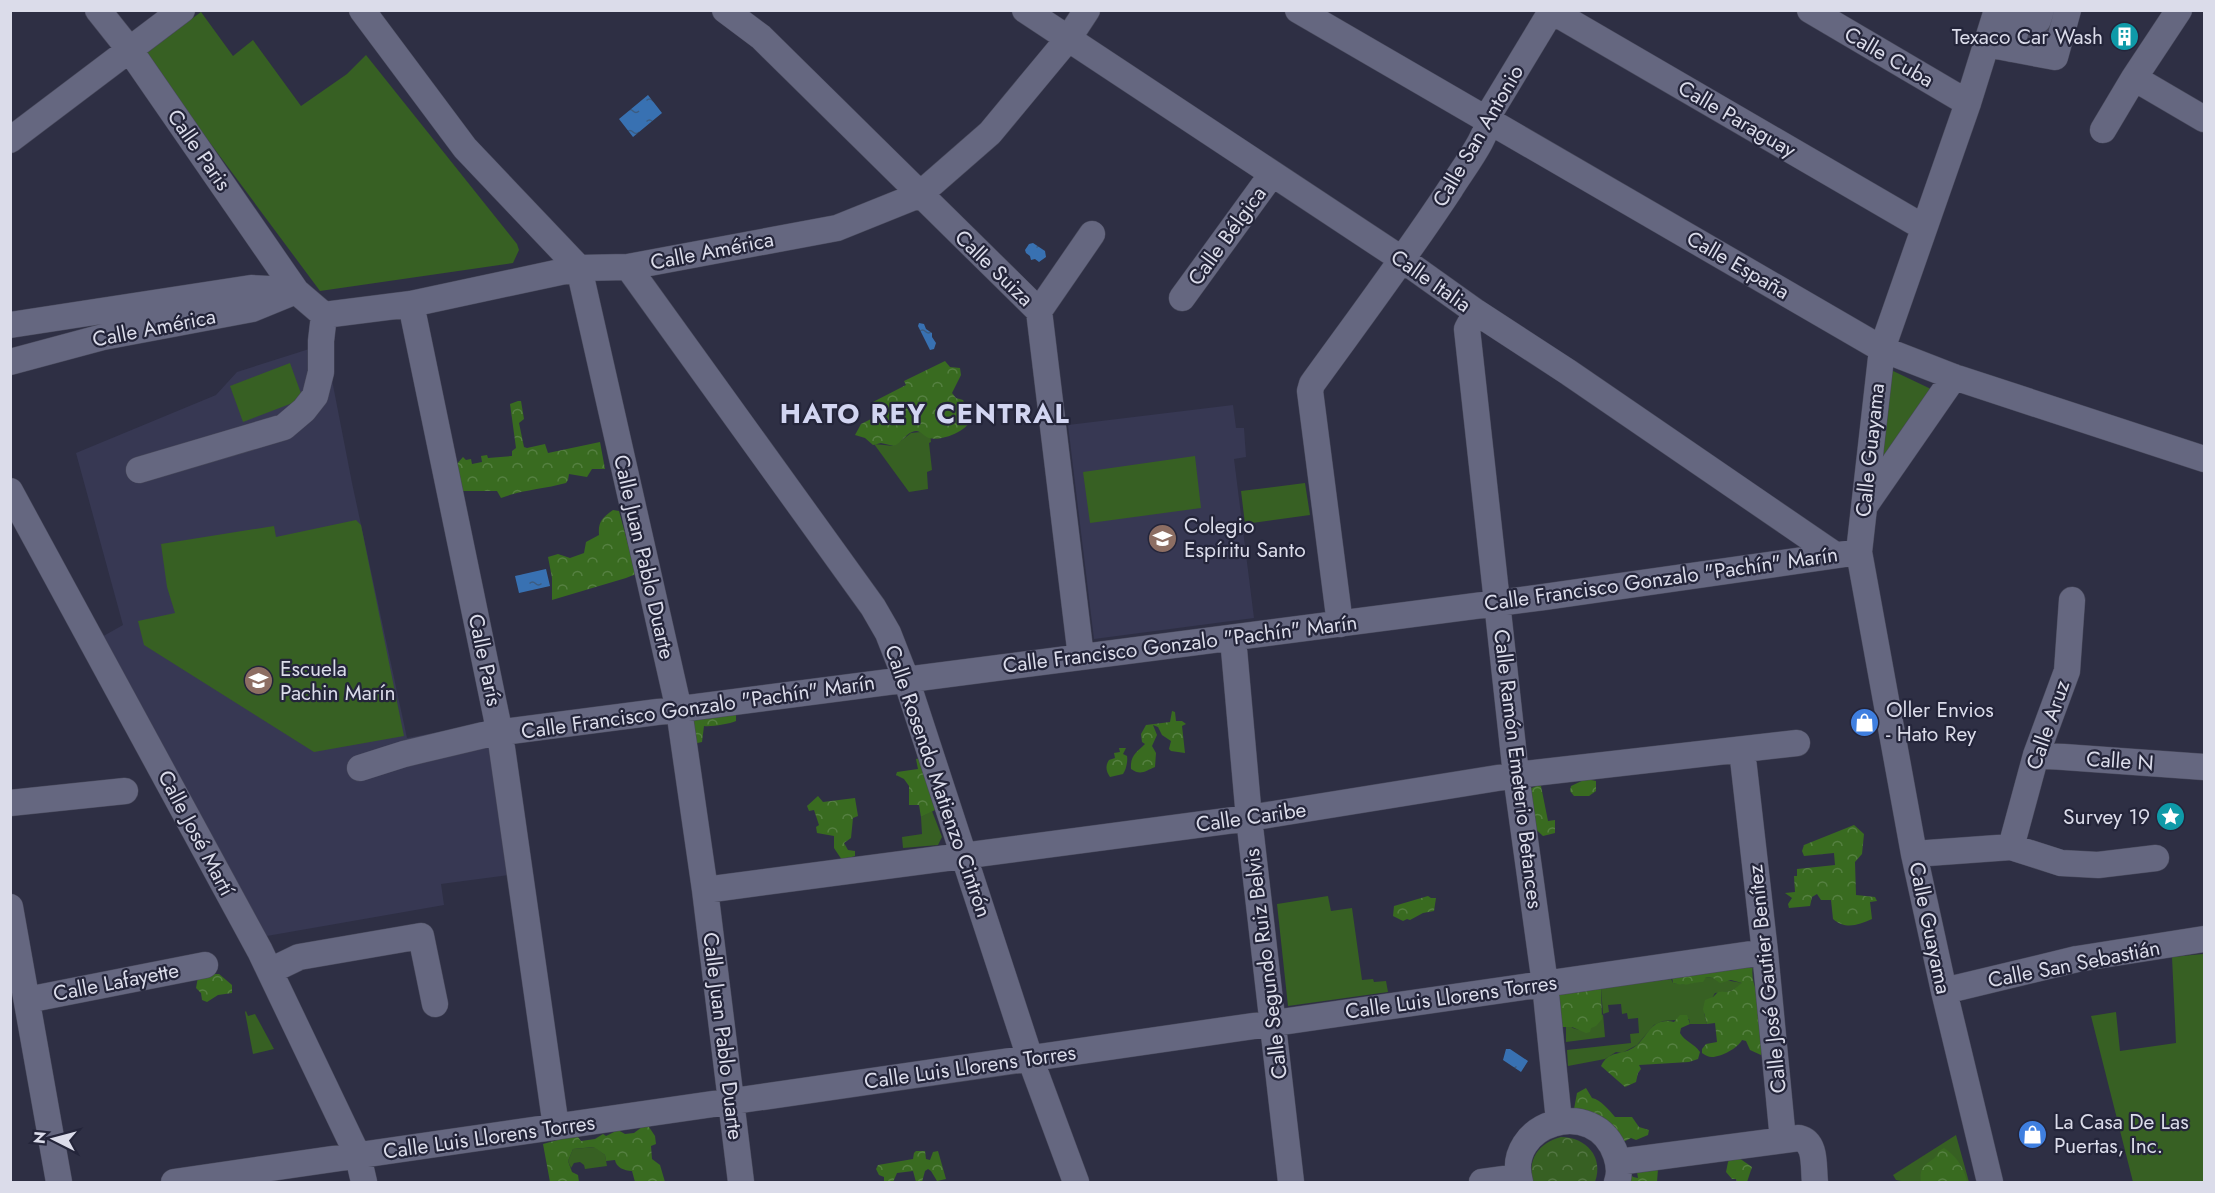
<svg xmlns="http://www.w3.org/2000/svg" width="2215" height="1193" font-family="Jost,sans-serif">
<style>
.built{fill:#373853}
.green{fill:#376023}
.forest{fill:url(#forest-crowns)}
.park{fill:url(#park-crowns)}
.water{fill:url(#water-ripples)}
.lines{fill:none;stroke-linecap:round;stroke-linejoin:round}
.minor-tunnel{stroke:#48495d;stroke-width:26;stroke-dasharray:26 13;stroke-linecap:butt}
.minor-casing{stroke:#494a5c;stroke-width:27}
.minor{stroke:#656780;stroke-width:26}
.labels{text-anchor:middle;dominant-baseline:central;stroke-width:4.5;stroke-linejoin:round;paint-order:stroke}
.poi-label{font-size:21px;fill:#dbdcea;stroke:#24253a;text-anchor:start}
.street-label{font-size:21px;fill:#dbdcea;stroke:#24253a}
.district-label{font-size:27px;font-weight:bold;letter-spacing:1.5px;fill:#d2d5f1;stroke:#24253a}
</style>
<defs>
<pattern id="forest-crowns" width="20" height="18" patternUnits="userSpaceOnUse" patternTransform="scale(1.5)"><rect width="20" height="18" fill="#396b20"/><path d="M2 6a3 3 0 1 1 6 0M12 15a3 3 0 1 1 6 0" fill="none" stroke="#558041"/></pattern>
<pattern id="park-crowns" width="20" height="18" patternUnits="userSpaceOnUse" patternTransform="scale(1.5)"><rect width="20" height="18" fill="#376023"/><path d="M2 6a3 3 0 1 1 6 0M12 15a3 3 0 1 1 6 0" fill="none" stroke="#537643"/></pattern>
<pattern id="water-ripples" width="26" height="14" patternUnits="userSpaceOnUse" patternTransform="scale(1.5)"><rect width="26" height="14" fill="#3871b2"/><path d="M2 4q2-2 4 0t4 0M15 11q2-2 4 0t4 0" fill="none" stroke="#3c5c81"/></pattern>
</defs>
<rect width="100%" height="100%" fill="#2e2f44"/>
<path class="built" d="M325,344L352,483L407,738L486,723L509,875L441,884L444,905L261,937L100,638L123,625L76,453L216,395L237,372Z
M1233,405L1236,428H1244L1246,457L1234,459L1254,618L1094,639L1068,425Z"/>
<path class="green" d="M201,12L233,56L253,40L301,106L347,74L366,55L517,244L519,250L513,263L320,291L144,54Z
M290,363L303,399L243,422L230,386Z
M1891,370L1931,389L1880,461Z
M930,431L931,442L929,443L932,470L927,472L928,489L909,492L874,444L894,446L911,433Z
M1195,456L1201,508L1090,523L1083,472Z
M1305,483L1310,515L1245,524L1241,491Z
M356,520L361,525L404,736L314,752L144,645L138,621L175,613L167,587L161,544L274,526L276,537Z
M932,811L942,837L938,845L903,848L902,837L922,834L921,817Z
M1328,896L1331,911L1352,908L1362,980L1373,979L1374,982L1386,981L1388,992L1288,1006L1277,904Z
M2203,954L2204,1182H2133L2091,1016L2116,1012L2120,1051L2176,1043L2172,957Z
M1706,977L1743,983L1731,991L1715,993L1704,1013L1707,1024H1690L1689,1019L1663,1021L1654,1025L1637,1045L1622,1053L1616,1052L1605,1059L1568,1066L1567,1050L1631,1043L1630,1034L1639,1033L1638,1018L1628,1019L1627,1013L1622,1014L1621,1004L1608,1005L1609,1012L1603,1014L1605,1037L1566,1042V1027C1576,1026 1567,1026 1576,1029C1589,1033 1596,1023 1603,1014L1601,988L1671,979L1673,983C1686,986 1695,983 1706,977Z
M246,1011L248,1016L255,1014L274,1049L253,1054L245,1012Z
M1956,1135L1969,1182H1907L1896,1180L1893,1175Z
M595,1147L605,1155L607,1166L585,1169L584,1165L580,1162L574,1163L571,1168L568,1161L573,1149Z"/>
<path class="forest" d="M945,361L950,367L960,368L961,375L952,393L956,398L963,400C965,405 971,410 971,416C972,430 940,442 929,438C923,436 920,428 912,432C905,435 901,443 894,446L881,443L873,445L865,438L855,435L861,424L877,416L871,403L906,385L904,381Z
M518,401H521L524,419L519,423L524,447L527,448L545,444L548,453L600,442L605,469H592L587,477L569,474L568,480L566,483C544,489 521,490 501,498L497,491H459L455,466L463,457L466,460L471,459L472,464L482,462L481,456L487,455L488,458L512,456V451L516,448L510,404Z
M613,510L619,511L636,574L626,578L552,600V578L548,557L558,554L570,558L584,553L586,542L599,535C598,522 602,518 613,510Z
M1172,711L1175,712L1176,721H1182L1186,724L1182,726L1185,753L1171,751L1169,749L1171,741L1162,735L1158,727L1153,725L1157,735L1152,746L1156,753L1155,767C1145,771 1141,776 1131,769C1130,755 1137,752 1145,744L1142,742L1141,734L1146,725L1170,722Z
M736,713V721C729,724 711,727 704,726L702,742L693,744L690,721Z
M1119,748H1126L1123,754L1127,756C1128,761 1126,770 1123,774L1110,777C1106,771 1105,766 1109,760L1115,758L1114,753L1120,752Z
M922,758L937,805L935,810L921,817L919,805H909V786L904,779L896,775L897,772L918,769L916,759Z
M1586,779L1596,781V791L1589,796H1574L1570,791L1571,786Z
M1536,786H1541L1548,821L1555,820V833L1543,836L1529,823L1526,787L1532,788Z
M818,796L823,802L855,798L858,816L853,818L851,838L844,843L848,850L855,851V856L842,860L834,848V836L817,833L816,827L819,825L814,810L809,811L807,806Z
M1854,825L1864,834L1862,854L1855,862L1856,895L1875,897L1877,901L1870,902L1872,919C1858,925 1846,930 1833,919L1831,900H1821L1817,894L1812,897L1810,906L1789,908L1788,904L1792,898L1785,893L1795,892L1794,876H1797V869L1835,865L1834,853L1804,856L1802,851L1804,845Z
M1428,896L1431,898H1436L1434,911L1423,913L1410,920L1407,919L1403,921L1393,916L1394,906Z
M1754,962C1748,981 1760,995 1764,1012C1768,1024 1766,1044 1761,1055L1750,1050L1746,1041L1742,1040C1738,1048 1721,1057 1712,1057C1708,1057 1705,1055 1702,1053V1049L1706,1044L1717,1042L1715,1023L1707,1024L1703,1009L1705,1000L1713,997L1718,992L1731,991L1742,983L1731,980L1720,983L1713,978L1706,977L1703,982C1691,982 1688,987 1673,983L1671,971Z
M203,974H219L232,985V993L218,995L207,1002L202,1000L201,993L196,988L198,977Z
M1601,988L1602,1019L1596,1026L1591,1028L1590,1032L1586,1033L1572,1027H1562L1554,994Z
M1680,1015H1687L1690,1024L1681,1028L1680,1033C1685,1042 1694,1043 1700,1052L1698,1059L1689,1062L1639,1065L1641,1069L1638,1073L1636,1082L1625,1087L1601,1066C1609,1050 1620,1056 1633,1048C1642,1043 1647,1030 1656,1024C1661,1021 1668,1020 1674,1022Z
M1586,1088L1592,1098C1601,1100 1609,1110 1615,1117H1632L1639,1127L1649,1130L1648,1135L1636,1140L1631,1138L1621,1143L1574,1109L1577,1093Z
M642,1127H649L655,1136L656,1144L651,1146L652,1159L660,1165L665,1182H635L632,1171C624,1171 616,1167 615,1160L606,1161L605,1155L594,1147L573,1149L568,1161L572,1172L578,1175L579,1182H550L543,1144L572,1136L578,1137L581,1141L595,1139L603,1134L606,1136L618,1130L625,1134L634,1133Z
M1944,1148C1956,1156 1964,1167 1967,1182H1921C1918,1160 1934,1165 1939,1151Z
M916,1151H925L926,1159L930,1160L933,1152L938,1151L946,1179L937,1181L931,1171L928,1169L925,1171L922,1182H916L913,1171L897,1173L893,1182H884V1177L879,1175L876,1169L878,1165L913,1159L914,1153Z
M1732,1156L1739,1158L1752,1167L1747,1182H1737L1736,1179H1732L1726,1172L1728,1162Z
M1658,1169L1657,1182H1621L1630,1173L1633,1177L1638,1178L1637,1172Z"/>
<path class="park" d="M1561,1137C1586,1137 1604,1157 1595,1182H1533C1527,1160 1538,1143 1561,1137Z"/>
<path class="water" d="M648,95L662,113L633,137L619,119Z
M1033,243L1045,251L1046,257L1039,262L1035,259L1031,260L1030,256L1026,253L1025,250L1029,244Z
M919,323L924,324L926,329L932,333V337L936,343L934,349L930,350L918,326Z
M546,569L550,586L519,593L515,576Z
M1506,1049H1510L1528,1061L1521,1072L1503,1060Z"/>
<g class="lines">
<path class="minor-tunnel" d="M2033,39L2038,20"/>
<defs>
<path id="minor" d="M98,10L129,49L296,291L324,315L411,304L579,268L628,267L837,228L919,195L990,133L1068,39L1087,10
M362,10L465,148L579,268L679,710L705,890L741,1182
M725,10L761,37L1039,311L1081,657
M1025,10L1403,260L1476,312L1568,372L1835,555
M1298,10L1882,349L1954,377L2204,459
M1550,10L1923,227
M1810,10L1968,103
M2179,10L2134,78L2204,119
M2038,20L2041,10
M1986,44L2055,57L2068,10
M2011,49L2021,10
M2103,130L2134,78
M10,140L182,10
M628,267L873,607L888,633L906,679L1030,1058L1076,1182
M1182,298L1272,174
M411,304L500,734L556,1127
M1039,311L1092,234
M1476,312L1467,329L1516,775L1545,984L1559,1121
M10,325L251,288L290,290
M10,362L103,337L252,309L296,291
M139,470L284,427L304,410L315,396L321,372V341L324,315
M10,491L260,951L358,1156L364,1182
M1866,504L1954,377
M1340,624L1310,391L1312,384C1359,319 1407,255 1451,188C1464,167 1489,136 1491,111L1552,10
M1233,638L1249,818L1291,1182
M1742,750L1765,952L1783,1140
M2036,755L2204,767
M360,768L404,754L488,734L1544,597L1859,552
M10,803L125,791
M2011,847L2036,755L2067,671L2072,600
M1914,854L2011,847L2061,863L2098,865L2156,858
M705,890L1249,818L1516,775L1797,743
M10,907L59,1182
M270,971L299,957L421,936L435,1004
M1944,991L2077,959L2204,939
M27,1000L205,965
M1618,1162L1799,1138C1817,1142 1813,1167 1815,1182
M174,1182L1765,952
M1482,1182L1519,1177
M1520,1182C1503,1123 1595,1094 1616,1155C1619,1164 1620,1174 1617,1182
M1990,1182L1944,991L1914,854L1859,552L1882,349L1968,103L1997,10"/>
</defs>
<use href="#minor" class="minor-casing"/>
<use href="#minor" class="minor"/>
</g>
<defs>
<symbol id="building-disc" viewBox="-11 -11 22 22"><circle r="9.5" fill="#0f9aa8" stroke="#24253a"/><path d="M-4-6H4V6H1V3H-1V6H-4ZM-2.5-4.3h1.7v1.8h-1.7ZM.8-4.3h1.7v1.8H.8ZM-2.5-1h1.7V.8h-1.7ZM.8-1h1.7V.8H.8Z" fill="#fff"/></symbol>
<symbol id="school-disc" viewBox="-11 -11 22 22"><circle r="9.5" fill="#8d6e63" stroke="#24253a"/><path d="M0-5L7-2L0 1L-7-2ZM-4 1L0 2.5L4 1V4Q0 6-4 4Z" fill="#fff"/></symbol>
<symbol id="shop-disc" viewBox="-11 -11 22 22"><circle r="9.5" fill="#3f7fe0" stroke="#24253a"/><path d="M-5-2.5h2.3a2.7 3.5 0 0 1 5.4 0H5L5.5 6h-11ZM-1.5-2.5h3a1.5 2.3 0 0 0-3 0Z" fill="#fff"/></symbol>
<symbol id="sight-disc" viewBox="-11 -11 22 22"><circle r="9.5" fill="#0f9aa8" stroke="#24253a"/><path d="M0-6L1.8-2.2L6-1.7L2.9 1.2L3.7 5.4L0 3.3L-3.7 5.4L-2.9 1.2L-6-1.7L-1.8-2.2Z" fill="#fff"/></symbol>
</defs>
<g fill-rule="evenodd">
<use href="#building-disc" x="2108" y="20" width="33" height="33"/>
<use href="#school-disc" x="1146" y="522" width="33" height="33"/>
<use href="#school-disc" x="242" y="664" width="33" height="33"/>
<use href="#shop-disc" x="1848" y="706" width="33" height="33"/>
<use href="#sight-disc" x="2154" y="800" width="33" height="33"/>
<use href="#shop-disc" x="2016" y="1118" width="33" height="33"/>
</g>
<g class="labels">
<g class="poi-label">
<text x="2103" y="37" text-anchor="end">Texaco Car Wash</text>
<text x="1184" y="526">Colegio<tspan x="1184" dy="24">Espíritu Santo</tspan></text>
<text x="280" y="669">Escuela<tspan x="280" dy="24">Pachin Marín</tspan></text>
<text x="1886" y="710">Oller Envios<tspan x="1886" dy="24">- Hato Rey</tspan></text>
<text x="2150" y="817" text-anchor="end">Survey 19</text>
<text x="2054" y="1122">La Casa De Las<tspan x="2054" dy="24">Puertas, Inc.</tspan></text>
</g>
<g class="street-label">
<text transform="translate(1889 57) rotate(30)">Calle Cuba</text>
<text transform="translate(1737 119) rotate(30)">Calle Paraguay</text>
<text transform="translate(1478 136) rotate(-60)">Calle San Antonio</text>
<text transform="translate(199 150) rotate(55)">Calle Paris</text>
<text transform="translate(1227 236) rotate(-54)">Calle Bélgica</text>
<text transform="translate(712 251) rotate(-11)">Calle América</text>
<text transform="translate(1738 265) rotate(30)">Calle España</text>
<text transform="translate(994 268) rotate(44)">Calle Suiza</text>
<text transform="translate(1431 281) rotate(35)">Calle Italia</text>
<text transform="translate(154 328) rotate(-11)">Calle América</text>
<text transform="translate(1870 450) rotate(-84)">Calle Guayama</text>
<text transform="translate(644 557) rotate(77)">Calle Juan Pablo Duarte</text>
<text transform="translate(1661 579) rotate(-8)">Calle Francisco Gonzalo "Pachín" Marín</text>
<text transform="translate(1180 644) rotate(-7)">Calle Francisco Gonzalo "Pachín" Marín</text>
<text transform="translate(485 660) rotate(78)">Calle París</text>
<text transform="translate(698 707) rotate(-8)">Calle Francisco Gonzalo "Pachín" Marín</text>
<text transform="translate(2048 725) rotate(-71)">Calle Aruz</text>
<text transform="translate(2120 761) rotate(4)">Calle N</text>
<text transform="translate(1518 769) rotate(83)">Calle Ramón Emeterio Betances</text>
<text transform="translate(938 781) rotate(71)">Calle Rosendo Matienzo Cintrón</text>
<text transform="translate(1251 817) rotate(-8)">Calle Caribe</text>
<text transform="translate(196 833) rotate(62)">Calle José Martí</text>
<text transform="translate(1930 928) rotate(78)">Calle Guayama</text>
<text transform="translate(1266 964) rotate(-97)">Calle Segundo Ruiz Belvis</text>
<text transform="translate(2074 964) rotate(-11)">Calle San Sebastián</text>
<text transform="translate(1767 979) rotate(-96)">Calle José Gautier Benítez</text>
<text transform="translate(116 982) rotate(-11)">Calle Lafayette</text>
<text transform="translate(1451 997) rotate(-8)">Calle Luis Llorens Torres</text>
<text transform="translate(723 1036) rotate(83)">Calle Juan Pablo Duarte</text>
<text transform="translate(970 1067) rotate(-8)">Calle Luis Llorens Torres</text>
<text transform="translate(489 1137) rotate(-8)">Calle Luis Llorens Torres</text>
</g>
<g class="district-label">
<text x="925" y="413">HATO REY CENTRAL</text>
</g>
</g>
<rect width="2215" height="1193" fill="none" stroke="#dbdcea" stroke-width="24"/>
<g transform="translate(54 1139) rotate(276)" stroke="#24253a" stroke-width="4.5" paint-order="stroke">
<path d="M0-4.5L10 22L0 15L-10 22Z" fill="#dbdcea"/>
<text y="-9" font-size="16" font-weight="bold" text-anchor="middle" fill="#dbdcea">N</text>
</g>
</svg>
